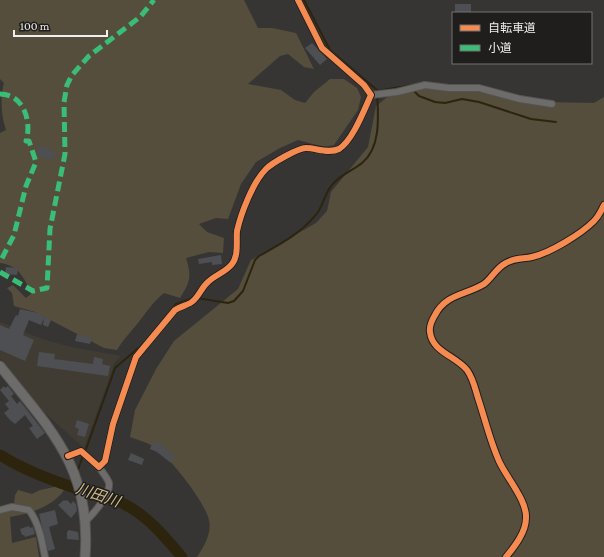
<svg xmlns="http://www.w3.org/2000/svg" width="604" height="557" font-family="'Crimson Pro','Noto Sans JP',serif">
<style>
.built{fill:#403c33}
.green{fill:#554e3c}
.lines{fill:none;stroke-linecap:round;stroke-linejoin:round}
.stream{stroke:#2d240d;stroke-width:2}
.river{stroke:#2d240d;stroke-width:11}
.building{fill:#4e4f53}
.minor-casing{stroke:#555452;stroke-width:8}
.secondary-casing{stroke:#555452;stroke-width:11}
.minor{stroke:#6d6c6a;stroke-width:6}
.secondary{stroke:#6d6c6a;stroke-width:9}
.quiet{stroke:#3abd76;stroke-width:5;stroke-dasharray:10 5;stroke-linecap:butt}
.cycleway-casing{stroke:#1f1e1c;stroke-width:8}
.cycleway{stroke:#f68b52;stroke-width:6}
.labels{text-anchor:middle;dominant-baseline:central;stroke-width:3;stroke-linejoin:round;paint-order:stroke}
.water-label{font-size:15px;font-style:italic;fill:#d4bf8c;stroke:#1f1e1c}
</style>
<rect width="100%" height="100%" fill="#373533"/>
<path class="built" d="M0,322L42,339L71,347L121,356L115,362L84,448L44,412L0,358Z"/>
<path class="green" d="M0,0H244L258,28H272L296,33L314,69L304,67L288,54L280,56L248,84L281,90L295,100L305,103L314,92L330,79H344L357,88L361,97L358,110L334,145L324,147L298,140L280,148L256,162L241,184L228,219L216,218L199,224L207,232L224,238L223,253L209,252L186,258C192,277 190,282 180,298L164,293C154,301 148,310 141,319C133,330 124,338 117,350L104,348L35,312L14,306L12,293L7,288L13,285L26,298L31,294C25,278 18,265 0,263V133L6,130C1,116 0,96 4,83L0,79Z
M413,86L479,92L548,102L594,103L604,97V557H197C204,547 212,533 209,520C205,502 171,459 156,448C149,443 138,440 130,437L135,410L156,369L174,341L238,289L251,260L316,223L327,211L331,192L368,147L376,106L386,98Z
M59,486L64,490C54,506 29,514 10,517L12,543L36,537L39,557H0V508H8L14,504L15,495L18,490L32,494L40,490Z"/>
<g class="lines">
<path class="stream" d="M304,0L330,50L377,90
M415,92L419,96L435,102L445,103L462,99L479,102L531,119L556,122
M197,298L228,303L234,301L243,291L255,260L259,256C282,243 302,233 318,212C324,203 325,193 332,185C340,175 352,171 362,163C382,147 378,113 377,91L412,85
M85,452L115,368L143,344L176,304L193,298
M77,472L83,456
M71,487L73,482"/>
<path class="river" d="M0,455C25,471 53,481 81,490C95,494 111,497 124,504C148,516 165,537 182,557"/>
</g>
<path class="building" d="M455,4H471V13H455Z
M312,43L327,59L320,65L305,48Z
M40,145L56,153L53,159L50,158L49,160L36,154Z
M221,255L222,264L212,265V262L199,264L198,259Z
M6,267L18,268L17,275L5,274Z
M20,309L38,313L51,320L48,327L43,325L44,318L41,325L29,320L23,335L34,340L25,361L0,350V325L9,329L16,315L18,316Z
M77,334L92,338L90,344L75,341Z
M39,352L55,354L54,359L93,364L94,357L103,359L102,364L110,366L108,376L37,366Z
M4,386L5,388L8,386L14,394L11,396L17,404L20,401L45,433L37,439L29,428L33,426L25,415L15,424L10,420L4,413L9,409L5,404L9,401L0,390Z
M77,420L89,424L85,437L77,435L79,429L75,427Z
M153,441L166,447L165,449L175,456L171,463L157,452L150,449Z
M131,453L144,459L142,465L128,460Z
M64,500L65,501L67,500L71,504L73,501L76,504L77,511L71,518L58,505Z
M55,510L58,524L49,527L55,549L48,551L39,514Z
M29,526L30,528L33,527L35,534L25,537L24,535H22L20,529Z
M69,530L78,532L79,540L67,539V532Z"/>
<g class="lines">
<defs>
<path id="minor" d="M371,95L397,92L425,85L449,88H479L520,99L552,104
M68,456L81,451L99,467L105,461L113,424L136,357L175,310C181,306 189,305 193,301C199,296 202,287 208,282C215,275 226,272 232,264C239,255 236,241 237,231C241,213 253,182 266,169C272,163 298,148 306,148C316,148 329,154 339,149C353,140 364,110 371,95L364,85L322,48L298,0
M0,510L12,507L29,510C39,523 42,541 45,557
M86,521C93,514 111,494 109,483C107,477 102,472 99,467
M506,557C515,546 526,532 526,518C527,500 506,477 499,461C490,441 485,419 478,398C475,388 473,378 467,370C456,356 432,352 430,332C429,326 432,320 435,315C446,294 466,295 484,284C492,278 497,267 506,263C514,258 523,259 532,257C550,253 581,234 594,221C599,216 601,211 604,205"/>
<path id="secondary" d="M0,366C51,430 92,469 85,557"/>
</defs>
<use href="#minor" class="minor-casing"/>
<use href="#secondary" class="secondary-casing"/>
<use href="#minor" class="minor"/>
<use href="#secondary" class="secondary"/>
<path class="quiet" d="M0,94C24,94 32,122 26,141H29L36,162L26,186L14,235L0,262
M0,272L33,291L47,288L50,229L65,154L64,102L67,85L72,75L89,56L140,17L154,0"/>
<defs>
<path id="cycleway" d="M68,456L81,451L99,467L105,461L113,424L136,357L175,310C181,306 189,305 193,301C199,296 202,287 208,282C215,275 226,272 232,264C239,255 236,241 237,231C241,213 253,182 266,169C272,163 298,148 306,148C316,148 329,154 339,149C353,140 364,110 371,95L364,85L322,48L298,0
M506,557C515,546 526,532 526,518C527,500 506,477 499,461C490,441 485,419 478,398C475,388 473,378 467,370C456,356 432,352 430,332C429,326 432,320 435,315C446,294 466,295 484,284C492,278 497,267 506,263C514,258 523,259 532,257C550,253 581,234 594,221C599,216 601,211 604,205"/>
</defs>
<use href="#cycleway" class="cycleway-casing"/>
<use href="#cycleway" class="cycleway"/>
</g>
<g class="labels">
<g class="water-label">
<text transform="translate(98 495) rotate(19)">川田川</text>
</g>
</g>
<rect x="452" y="12" width="140" height="52" fill="#1f1e1c" stroke="#737270"/>
<rect x="460" y="25" width="20" height="6" fill="#f68b52" stroke="#737270"/>
<text x="488" y="32" font-size="12" fill="#f0efed">自転車道</text>
<rect x="460" y="45" width="20" height="6" fill="#3abd76" stroke="#737270"/>
<text x="488" y="52" font-size="12" fill="#f0efed">小道</text>
<path d="M14 30v6h93v-6" fill="none" stroke="#f0efed" stroke-width="2"/>
<text x="20" y="30" font-size="12" fill="#f0efed" stroke="#1f1e1c" stroke-width="3" paint-order="stroke">100 m</text>
</svg>
